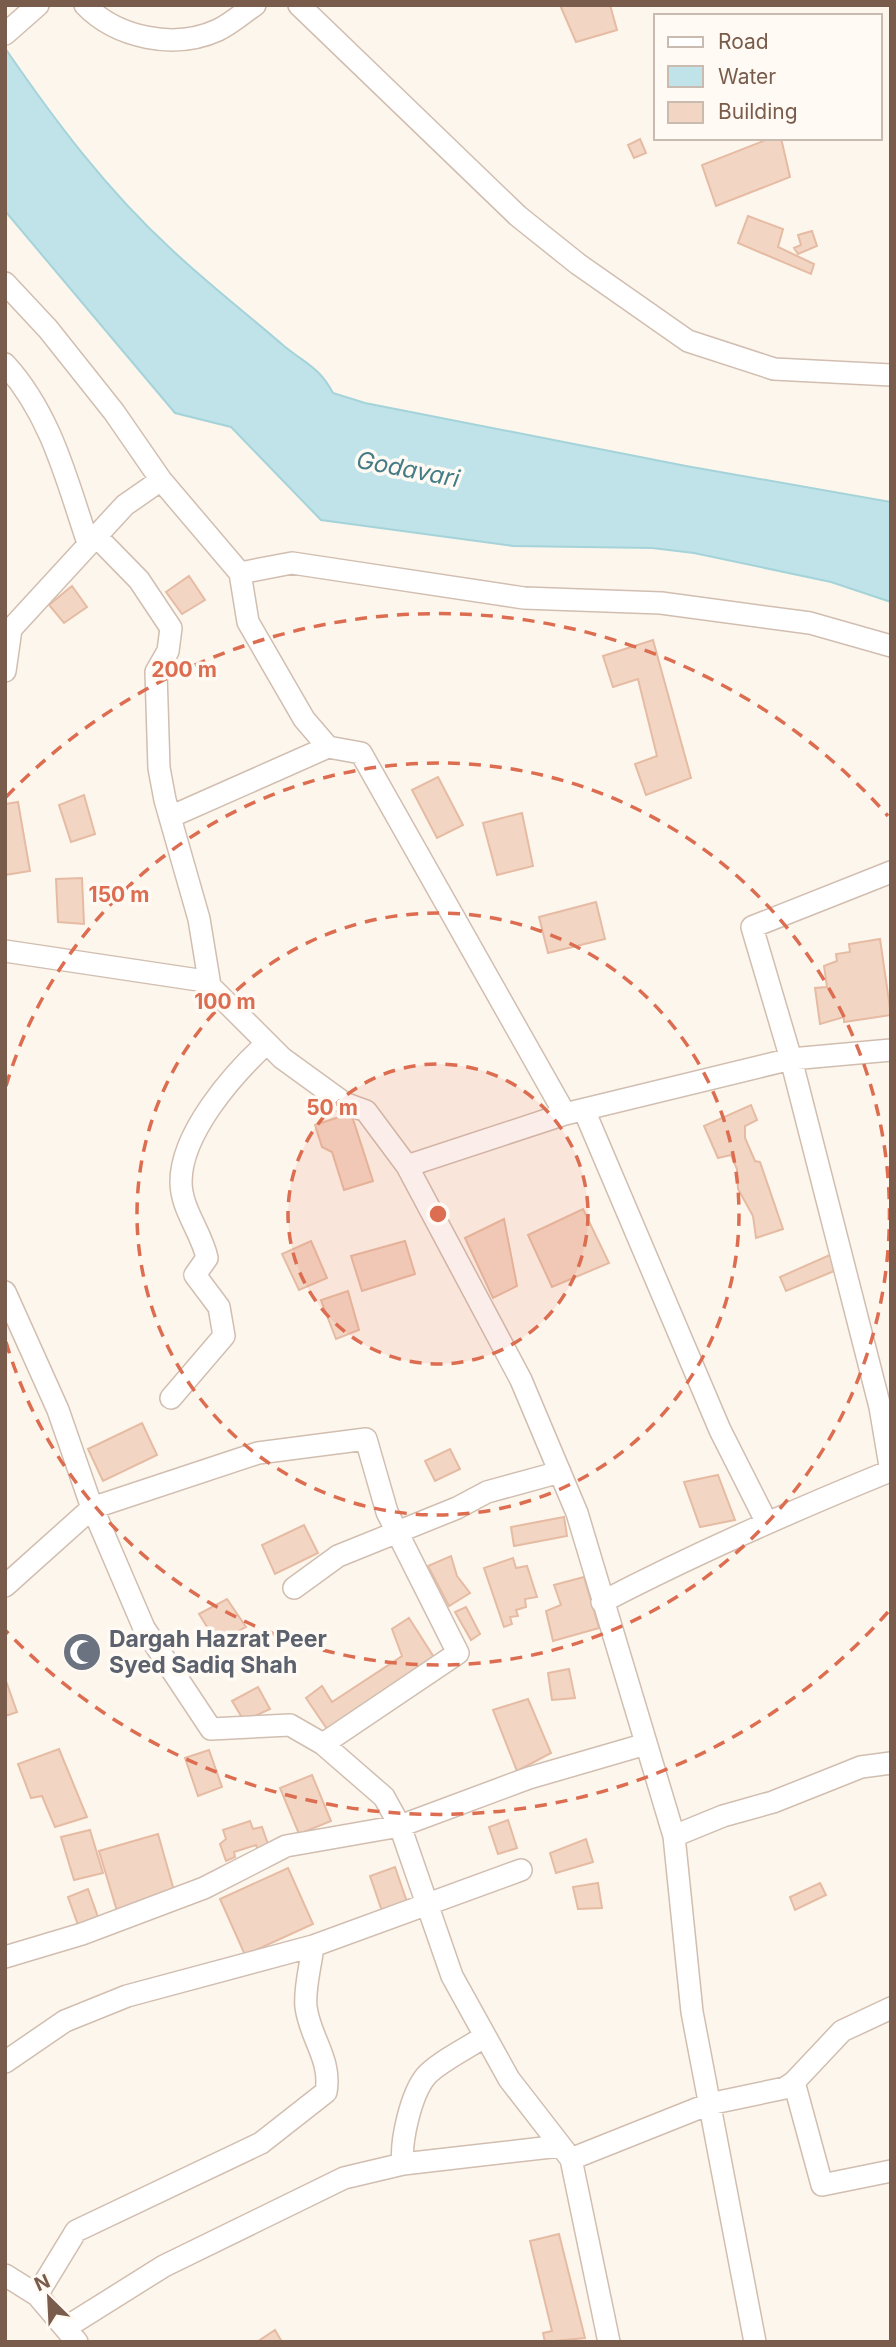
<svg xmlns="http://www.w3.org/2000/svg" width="896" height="2347" font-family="Inter,sans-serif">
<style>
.water{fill:#bfe3e8;stroke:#a5d3da;stroke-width:2}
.building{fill:#f3d5c3;stroke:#e6bba3;stroke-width:2}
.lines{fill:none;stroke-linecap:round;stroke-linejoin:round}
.minor-casing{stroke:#d1beb0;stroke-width:24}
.minor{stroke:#fff;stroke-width:21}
.ring{fill:none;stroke:#dc6d51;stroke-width:3.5;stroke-dasharray:12 9}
.labels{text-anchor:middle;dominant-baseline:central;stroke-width:7;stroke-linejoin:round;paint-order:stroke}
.worship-label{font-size:23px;font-weight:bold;fill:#5b616d;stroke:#fffaf3;text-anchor:start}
.water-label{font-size:24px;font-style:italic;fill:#437c86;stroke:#fffaf3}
.centre{fill:#dc6d51;stroke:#fffaf3;stroke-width:3.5}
.ring-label{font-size:21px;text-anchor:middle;font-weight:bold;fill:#dc6d51;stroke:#fffaf3;stroke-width:7;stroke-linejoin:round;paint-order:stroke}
</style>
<rect width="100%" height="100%" fill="#fdf6ec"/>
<path class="water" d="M5,48C55,121 106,189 171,249C207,283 247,314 284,346C306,364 319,367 333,393L365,403L686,466L891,502V602L831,582L694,553L652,548L513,546L321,520L231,427L175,413L5,211Z"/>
<path class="building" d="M560,5H610L617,30L576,42Z
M771,138H781L790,177L716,206L702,165Z
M640,139L646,153L634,158L628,145Z
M748,216L783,229L778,247L814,264L811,274L738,243Z
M812,231L817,246L798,254L794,248L801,245L798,235Z
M189,576L205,600L182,614L166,592Z
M72,586L87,607L64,623L49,605Z
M653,640L691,778L646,795L635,764L657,756L638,679L613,687L603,656Z
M438,777L463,825L437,838L412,790Z
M84,795L95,834L71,842L59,805Z
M18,802L30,871L5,875V804Z
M522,813L533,866L497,875L483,823Z
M82,878L84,924L58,922L56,879Z
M596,902L605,939L548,953L539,917Z
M880,939L891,1015L844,1022V1017L820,1024L815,988L827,987L824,966L837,961L836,954L850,952L849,944Z
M751,1105L757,1120L745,1126V1138L755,1161L760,1162L783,1229L756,1238L753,1216L738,1189L737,1169L731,1155L718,1158L704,1126Z
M351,1113L373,1181L344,1190L332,1152L322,1147L315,1125Z
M583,1209L609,1263L552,1287L528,1235Z
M504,1219L517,1286L493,1298L465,1238Z
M311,1241L327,1278L299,1290L282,1254Z
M405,1241L415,1274L362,1291L351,1256Z
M832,1254L839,1269L786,1291L780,1277Z
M348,1291L359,1330L336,1339L321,1300Z
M142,1423L157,1455L103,1481L88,1449Z
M450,1449L460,1469L435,1481L425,1461Z
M718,1475L735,1520L700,1527L684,1482Z
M564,1517L567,1536L514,1546L511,1527Z
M304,1525L318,1553L275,1574L262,1545Z
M451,1556L457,1576L470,1593L449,1606L428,1566Z
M513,1558L516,1568L527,1566L537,1597L525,1599L526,1607L516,1610L518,1616L510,1617L512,1624L504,1627L484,1568Z
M584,1577L599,1628L553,1641L546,1611L561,1605L554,1585Z
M227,1599L246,1627L217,1643L199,1614Z
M466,1607L480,1634L471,1640L455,1612Z
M409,1618L437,1662L329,1732L306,1698L322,1686L332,1702L402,1656L392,1629Z
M569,1669L575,1698L552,1700L548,1673Z
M5,1678L17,1712L5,1716Z
M258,1687L270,1709L244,1721L232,1701Z
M528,1699L551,1753L517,1771L493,1710Z
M59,1749L87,1817L55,1827L42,1796L31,1798L18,1764Z
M209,1750L222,1787L198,1796L185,1758Z
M312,1775L331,1821L299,1834L280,1788Z
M508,1820L517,1848L498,1854L489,1827Z
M250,1821L253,1829L262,1827L269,1847L258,1850L256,1845L234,1852L235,1857L226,1861L220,1844L226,1839L223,1830Z
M90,1830L103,1873L74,1880L61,1837Z
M158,1834L175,1894L117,1911L99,1851Z
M586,1839L593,1862L556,1873L550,1853Z
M395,1867L409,1908L384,1917L370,1876Z
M288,1868L313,1924L245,1955L220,1899Z
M598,1883L602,1908L578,1909L573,1887Z
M820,1883L826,1895L795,1910L790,1897Z
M88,1889L98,1917L78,1925L68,1897Z
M559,2234L585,2338L545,2342L543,2333L552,2331L530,2241Z
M275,2330L282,2342H257Z"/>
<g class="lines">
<defs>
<path id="minor" d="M85,5C117,38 175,50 218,30C231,24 243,13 255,5
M299,5L518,216L578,264L688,341L774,369L891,375
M5,34L38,5
M5,283L48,329L114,412L161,480L240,573L292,563L524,598L661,603L810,623L891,646
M5,364C51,414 67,481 88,543
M96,536L139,580L171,628L168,651L156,672L159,768L165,800L199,919L210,986
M240,573L248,622L304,719L328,747L361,753L565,1114
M5,671L11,629L125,505L161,480
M170,817L328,747
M891,872L752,927L791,1059L880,1407L891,1472
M5,951L205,981L282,1058L344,1103L366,1111L407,1166L565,1114L791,1059L891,1050
M584,1110L720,1430L766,1521
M407,1166L521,1380L577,1513L674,1836L692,2012L755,2342
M5,1292L58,1410L90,1502L144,1628L211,1729L290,1725L323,1744L384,1797L400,1826L529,1778L646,1744
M171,1398L224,1336L219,1307L195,1275L207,1258C202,1233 181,1209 181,1182C181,1133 233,1074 267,1043
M5,1586L92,1508L258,1453L366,1439L387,1512L458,1653L323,1744
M294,1588L338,1556L457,1508L487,1492L560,1472
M602,1602C696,1553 792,1511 890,1471
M674,1836L723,1816L773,1802L861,1767L891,1763
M5,1957L82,1934L204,1888L286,1846L400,1826L452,1976L509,2079L571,2159L609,2342
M5,2062L65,2021L127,1996L313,1946L521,1870
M794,2082L822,2185L891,2171
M571,2159L709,2104L785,2088L794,2082L842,2031L891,2008
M403,2164C400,2142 411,2094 426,2076C438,2062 470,2047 485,2036
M5,2275L37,2295L77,2342
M37,2295L76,2231L261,2143L326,2092C332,2060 310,2038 306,2007C304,1988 311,1965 313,1946
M65,2328L164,2266L344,2178L403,2164L560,2146"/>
</defs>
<use href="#minor" class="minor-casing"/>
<use href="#minor" class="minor"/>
</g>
<circle cx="438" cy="1214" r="150" fill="#dc6d51" fill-opacity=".12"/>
<g class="ring">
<circle cx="438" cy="1214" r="150"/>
<circle cx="438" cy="1214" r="301"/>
<path d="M6 1086A451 451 0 1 1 6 1342"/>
<path d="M888 1612A601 601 0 0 1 6 1631M6 797A601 601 0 0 1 888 816"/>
</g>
<defs>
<symbol id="mosque-disc" viewBox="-11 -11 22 22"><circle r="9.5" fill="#6b7280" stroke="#fffaf3"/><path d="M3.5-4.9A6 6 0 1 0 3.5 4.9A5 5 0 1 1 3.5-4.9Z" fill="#fff"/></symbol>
</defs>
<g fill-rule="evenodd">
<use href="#mosque-disc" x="60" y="1630" width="44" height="44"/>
</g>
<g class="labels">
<g class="worship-label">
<text x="109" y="1639">Dargah Hazrat Peer<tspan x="109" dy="26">Syed Sadiq Shah</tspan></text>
</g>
<g class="water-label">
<text transform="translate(408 469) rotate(11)">Godavari</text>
</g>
</g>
<circle cx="438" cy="1214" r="10" class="centre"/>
<g class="ring-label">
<text x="184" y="677">200 m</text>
<text x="119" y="902">150 m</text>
<text x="225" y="1009">100 m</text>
<text x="332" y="1115">50 m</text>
</g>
<rect width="896" height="2347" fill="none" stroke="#7a5c4d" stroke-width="14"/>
<rect x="654" y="14" width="228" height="126" fill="#fffaf3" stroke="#cabbb1" stroke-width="2"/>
<rect x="668" y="37" width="35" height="10" fill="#ffffff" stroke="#cabbb1" stroke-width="2"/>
<text x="718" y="49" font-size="21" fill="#7a5c4d">Road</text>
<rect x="668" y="66" width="35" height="21" fill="#bfe3e8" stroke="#cabbb1" stroke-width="2"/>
<text x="718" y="84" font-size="21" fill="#7a5c4d">Water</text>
<rect x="668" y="102" width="35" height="21" fill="#f3d5c3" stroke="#cabbb1" stroke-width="2"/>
<text x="718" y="119" font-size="21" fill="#7a5c4d">Building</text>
<g transform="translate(49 2298) rotate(336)" stroke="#fffaf3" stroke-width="5" paint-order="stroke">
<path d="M0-5L12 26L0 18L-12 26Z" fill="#7a5c4d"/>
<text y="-10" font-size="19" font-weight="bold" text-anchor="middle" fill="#7a5c4d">N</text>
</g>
</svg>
